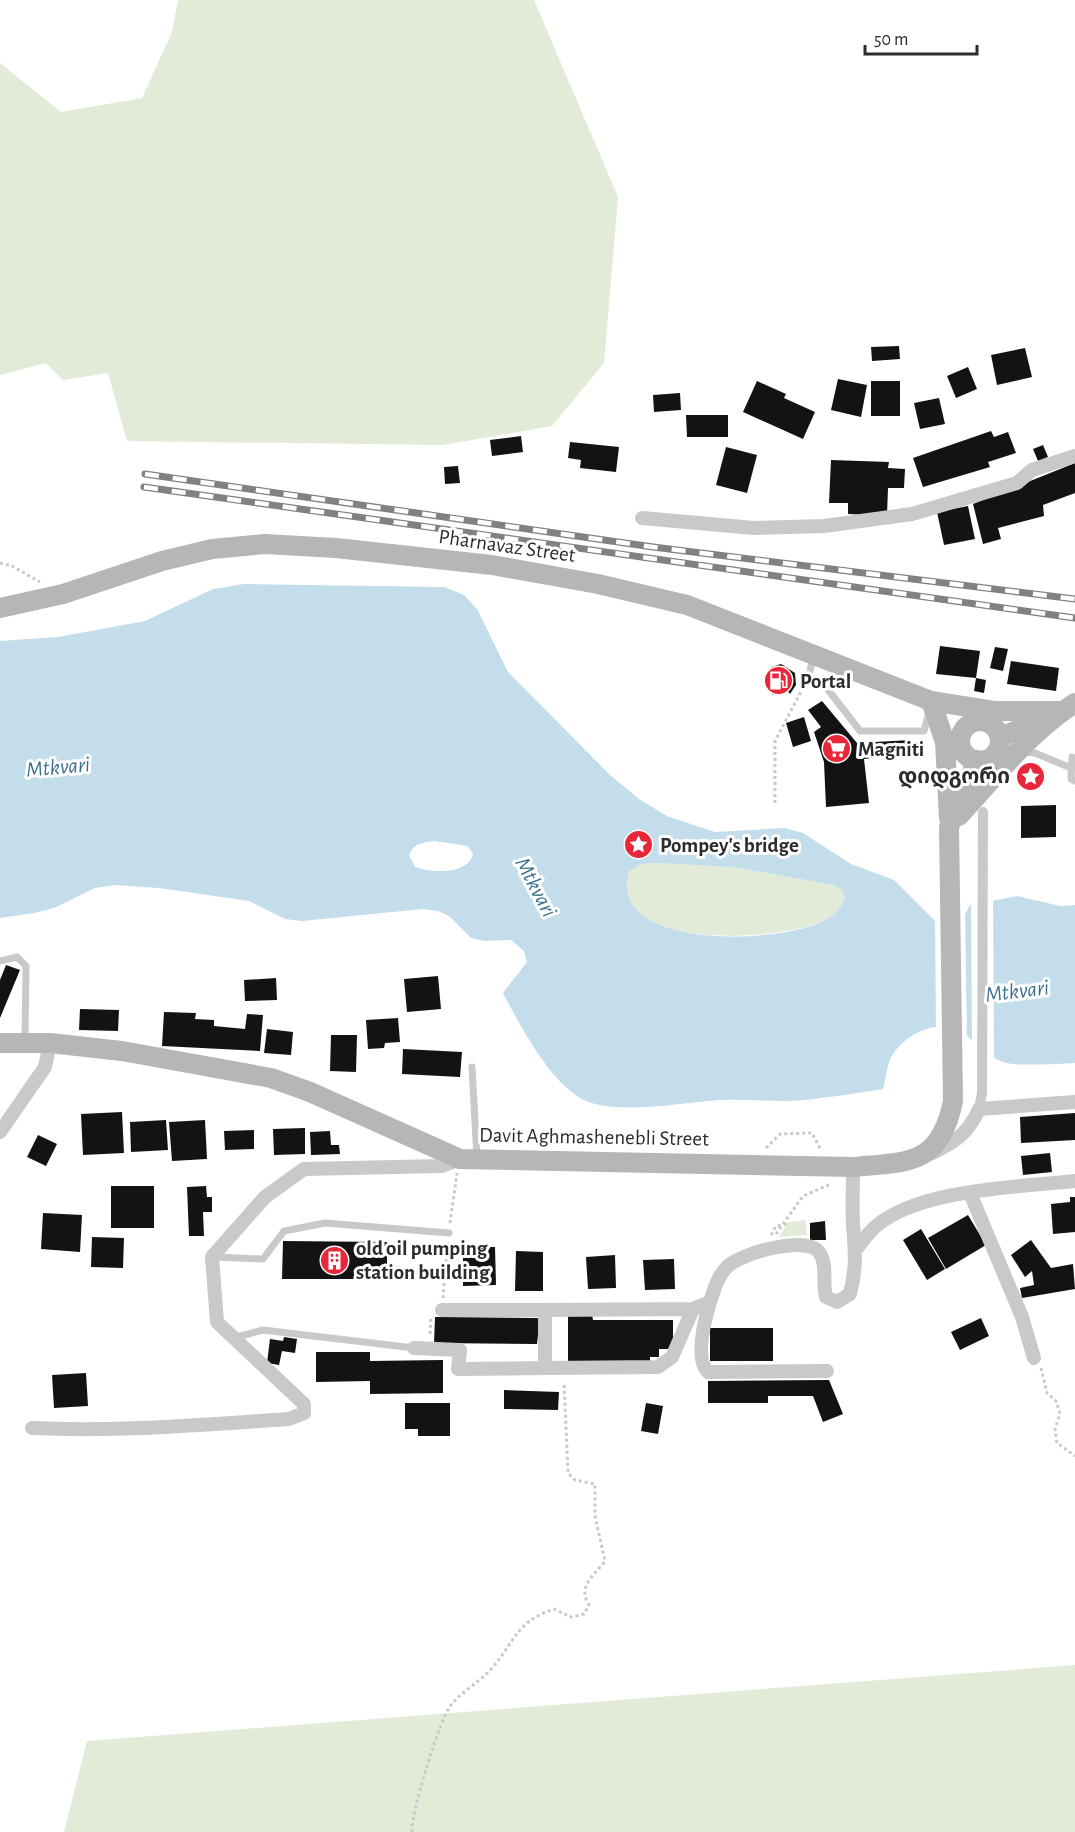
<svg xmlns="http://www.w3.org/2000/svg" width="1075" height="1832" font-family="'Alegreya Sans','Noto Sans Georgian',sans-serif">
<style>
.green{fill:#e2ead8}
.water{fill:#c3ddeb;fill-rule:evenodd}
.pier{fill:#fff}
.building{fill:#131313}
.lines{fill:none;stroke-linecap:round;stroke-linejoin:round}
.path{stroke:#c9c9c9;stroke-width:3;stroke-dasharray:3 3;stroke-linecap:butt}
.service{stroke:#c9c9c9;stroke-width:7}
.pedestrian{stroke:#c9c9c9;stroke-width:10}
.minor{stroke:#c9c9c9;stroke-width:14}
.secondary{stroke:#b6b6b6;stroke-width:20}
.rail-casing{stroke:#818181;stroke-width:7}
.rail{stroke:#fff;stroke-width:4.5;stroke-dasharray:14;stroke-linecap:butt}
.labels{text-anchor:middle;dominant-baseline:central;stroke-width:6;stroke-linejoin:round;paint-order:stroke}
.street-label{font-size:21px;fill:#2c2c2c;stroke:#fff}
.poi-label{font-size:21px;font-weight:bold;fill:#2c2c2c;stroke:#fff;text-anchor:start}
.water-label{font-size:22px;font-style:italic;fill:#396f8e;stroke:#fff}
</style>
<rect width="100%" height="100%" fill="#fff"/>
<path class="green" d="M178,0H534L618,197L604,363L552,426L443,445L127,441L108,373L63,380L46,363L0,375V63L61,112L142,98L172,32Z
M657,863L732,867L834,885L842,890L845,897C841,909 833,917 821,922C778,940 606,954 629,870L641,864Z
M806,1220L807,1235L779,1237L788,1222Z
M1075,1665V1832H64L87,1741Z"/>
<path class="water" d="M244,584L444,587L464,595L477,609L508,672L610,775L639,799L667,816L715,832L785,828L803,833L851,864L894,880L935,921L962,920L970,905L1017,896L1060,906L1075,905V1063C1060,1064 1020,1066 1006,1063C988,1058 976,1041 961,1032C937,1018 908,1033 893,1054C887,1062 886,1079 883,1089C850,1094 817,1100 784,1101C763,1101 741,1099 720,1100C684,1102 607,1118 577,1096C546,1075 520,1025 503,993L527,962L524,951L511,940L484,941L471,938L449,916L438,911L423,909L302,921L285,919L249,901L159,888L115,885L95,888L54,908L34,913L0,918V641L58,637L145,621L213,589ZM434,841L468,846L473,854C468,875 431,873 415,867L409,855C414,843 422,843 434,841ZM657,863L732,867L834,885L842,890L845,897C841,908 836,914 825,920C783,944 606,952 629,871L641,864Z"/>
<path class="pier" d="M993,898L994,1060L972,1046L971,902Z
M965,908L967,1042L960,1035L936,1029L935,917H960Z"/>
<path class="building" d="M899,346L900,359L872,361L871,347Z
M1025,348L1032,377L997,385L991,355Z
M968,367L977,389L956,398L947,376Z
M838,379L867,385L861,417L831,410Z
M757,381L786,394L784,398L815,412L803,439L743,412Z
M871,381H900V416H871Z
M680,393L681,410L654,412L653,395Z
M939,398L945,424L920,429L914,403Z
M686,415H728V437H687Z
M991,431L994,437L1008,432L1016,453L988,462L990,467L923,487L913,458Z
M521,436L523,452L492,456L490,440Z
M570,442L619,447L616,472L580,468L581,460L568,458Z
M1043,445L1048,457L1038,461L1033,449Z
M726,447L757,455L747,493L716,485Z
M831,460L889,462L888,468L905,469L904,488H888L887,516L848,514V503H829Z
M1075,463V493L1043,505L1044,516L998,528L1001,539L983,544L973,504Z
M458,466L460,483L445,484L444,467Z
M968,506L975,539L944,545L937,512Z
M940,646L980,651L976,678L936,674Z
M995,647L1008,649L1003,671L990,668Z
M1011,661L1059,668L1056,691L1007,684Z
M781,664L795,673L796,685L790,694L784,686L773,695L764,682L776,674L771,667Z
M976,678L986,680L984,693L974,691Z
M822,701L857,743L911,740L912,754L864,759L869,803L826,807L824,762L814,732L821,727L808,710Z
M804,717L811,741L793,747L786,723Z
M1056,805V837L1021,838V806Z
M6,965L20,970L0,1018V980Z
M438,976L441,1009L407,1012L404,979Z
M276,978L277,1000L245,1001L244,980Z
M80,1009L119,1010L118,1031L79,1030Z
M164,1012L196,1013L195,1019L214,1020V1026L245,1029L247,1014L263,1015L260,1051L162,1046Z
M398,1018L400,1042L385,1043L384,1048L368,1049L366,1020Z
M267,1029L293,1032L291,1055L264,1053Z
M331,1035H357L356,1072L330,1071Z
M403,1049L462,1052L460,1077L402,1074Z
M122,1112L124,1153L83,1155L81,1114Z
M1075,1113V1140L1021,1143L1020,1117Z
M166,1120L168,1150L131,1152L130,1122Z
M205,1120L207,1159L172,1161L169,1122Z
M305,1128V1154L274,1155L273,1129Z
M254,1130V1149L225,1150L224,1131Z
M330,1131L331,1145H339L340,1154L311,1155L310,1132Z
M38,1135L57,1144L46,1166L27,1157Z
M1050,1153L1052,1172L1023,1175L1021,1156Z
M111,1186H154V1228H111Z
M206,1186L207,1197H212V1212H203L204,1236H189L187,1187Z
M1070,1197H1075V1232L1053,1234L1051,1204L1070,1202Z
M43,1213L82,1215L80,1252L41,1249Z
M968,1215L986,1245L946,1269L928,1238Z
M825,1221L826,1240H810V1223Z
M921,1229L945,1269L927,1280L903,1240Z
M92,1237L124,1238L123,1268L91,1267Z
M1031,1240L1051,1268L1073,1264L1075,1289L1022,1298L1020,1288L1034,1285L1032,1271L1025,1277L1011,1255Z
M283,1241L387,1242V1279H282Z
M463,1247H495L496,1285L463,1286Z
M516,1251L543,1252V1291H515Z
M615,1255L616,1288L588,1289L586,1257Z
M674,1259L675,1289L645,1290L643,1260Z
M568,1314H592L593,1320H673V1349H659V1357H650V1362L568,1363Z
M435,1317L540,1318L537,1344L434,1343Z
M981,1318L989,1336L960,1350L951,1332Z
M710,1328H773V1361H710Z
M284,1337L297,1339L295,1353L282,1351L279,1365L267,1363L270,1339L283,1341Z
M316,1352H370V1361L443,1360V1393L370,1394V1381L316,1382Z
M86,1373L88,1406L54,1408L52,1375Z
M829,1380L843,1414L823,1422L813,1396H768V1403H708V1381Z
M504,1390L559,1392L558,1410L504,1409Z
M405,1403H450V1436H418V1429H405Z
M646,1403L663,1406L658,1434L641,1431Z"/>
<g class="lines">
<path class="path" d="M0,563L12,566L40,582
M775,803V741L804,686
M493,1144L496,1139L567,1142
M766,1148L780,1134L812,1133L821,1150
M450,1223L457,1173
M776,1234L803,1196L831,1184
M771,1235L776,1226L787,1224
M443,1298L448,1242
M430,1334L431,1317
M1041,1368L1047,1393L1056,1401L1060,1414L1055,1429L1057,1443L1075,1456
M412,1832C411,1813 439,1720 451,1705C462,1691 480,1682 492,1668C515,1642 515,1622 554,1609L571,1617L584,1614L589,1605C577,1586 594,1576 605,1561L595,1516V1484L575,1480L568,1473L564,1382"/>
<path class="service" d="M813,656L809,677L826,687L860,731H924L929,712
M998,750L1035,753L1071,768
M1072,757L1071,779L1075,781
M0,961L17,957L26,966L25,1040
M472,1067L477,1158
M214,1257L263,1259L284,1231L325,1223L449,1233
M233,1338L263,1330L414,1348"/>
<path class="pedestrian" d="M979,1109L982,1093L983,812"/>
<path class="minor" d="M642,518L754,528L824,526L912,514L1017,483L1032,470L1075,456
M0,1132L45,1067L50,1043
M930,1154C954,1143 968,1134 979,1109L1075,1102
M970,1193L1022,1317L1034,1358
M857,1248C863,1241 868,1233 875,1227C918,1189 1019,1187 1075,1181
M710,1302C705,1319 694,1359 708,1372L827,1371
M442,1310H545
M414,1348L460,1350L458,1369L545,1368V1310L693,1309L710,1302C714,1290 718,1275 728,1266C742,1253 806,1235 819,1252C828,1264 822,1284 826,1297L837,1302L850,1294C857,1264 855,1254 853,1224C852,1206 853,1186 853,1167
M545,1368L658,1367L672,1357L693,1309
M32,1428C118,1432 203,1425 289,1419L304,1413V1404L217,1322L212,1257L265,1197L304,1169L442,1166L460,1159"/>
<path class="secondary" d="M0,608L63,594L162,561L212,549L265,544L336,548L492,565L598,584L687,605L931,701L994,711H1062
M931,701L945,742L949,818
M960 741a20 20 0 1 1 40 0a20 20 0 1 1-40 0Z
M1000,737L1047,718
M959,816C995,777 1030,732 1075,703
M0,1043H50L122,1051L271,1078L310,1092L460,1159L853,1167C908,1162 940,1166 953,1101L949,827L977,760"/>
<defs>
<path id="rail" d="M145,474L653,547L1075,599
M144,487L1075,618"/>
</defs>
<use href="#rail" class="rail-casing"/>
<use href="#rail" class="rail"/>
</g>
<defs>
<symbol id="fuel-disc" viewBox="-11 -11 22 22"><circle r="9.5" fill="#e9273b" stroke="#fff"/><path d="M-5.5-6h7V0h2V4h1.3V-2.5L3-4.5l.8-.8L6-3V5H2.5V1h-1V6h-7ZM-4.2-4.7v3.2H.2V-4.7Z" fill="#fff"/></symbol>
<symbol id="supermarket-disc" viewBox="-11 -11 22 22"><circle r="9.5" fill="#e9273b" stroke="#fff"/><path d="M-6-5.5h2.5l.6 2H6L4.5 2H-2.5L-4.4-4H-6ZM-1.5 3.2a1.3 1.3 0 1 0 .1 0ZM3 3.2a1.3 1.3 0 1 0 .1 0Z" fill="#fff"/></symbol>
<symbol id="sight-disc" viewBox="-11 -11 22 22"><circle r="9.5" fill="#e9273b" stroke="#fff"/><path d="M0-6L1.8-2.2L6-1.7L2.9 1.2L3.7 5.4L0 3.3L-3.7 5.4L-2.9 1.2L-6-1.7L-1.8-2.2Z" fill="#fff"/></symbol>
<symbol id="building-disc" viewBox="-11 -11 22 22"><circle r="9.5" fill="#e9273b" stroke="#fff"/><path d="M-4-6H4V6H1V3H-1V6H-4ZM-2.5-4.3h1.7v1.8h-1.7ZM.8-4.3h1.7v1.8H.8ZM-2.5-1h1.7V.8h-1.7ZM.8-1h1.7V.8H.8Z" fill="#fff"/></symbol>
</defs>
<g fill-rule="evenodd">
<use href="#fuel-disc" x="762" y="664" width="33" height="33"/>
<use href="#supermarket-disc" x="820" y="732" width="33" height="33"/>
<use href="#sight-disc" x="1014" y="760" width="33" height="33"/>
<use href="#sight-disc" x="622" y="828" width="33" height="33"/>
<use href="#building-disc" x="318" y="1244" width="33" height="33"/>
</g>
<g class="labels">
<g class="street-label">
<text transform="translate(507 546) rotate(8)">Pharnavaz Street</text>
<text transform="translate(594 1137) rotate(1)">Davit Aghmashenebli Street</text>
</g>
<g class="poi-label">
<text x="800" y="681">Portal</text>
<text x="858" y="749">Magniti</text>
<text x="1010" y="776" text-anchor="end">დიდგორი</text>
<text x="660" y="845">Pompey's bridge</text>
<text x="356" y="1248">old oil pumping<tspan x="356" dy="24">station building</tspan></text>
</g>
<g class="water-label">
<text transform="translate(58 767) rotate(-5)">Mtkvari</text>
<text transform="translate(536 887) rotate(62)">Mtkvari</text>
<text transform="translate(1017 991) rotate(-7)">Mtkvari</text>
</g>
</g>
<path d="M865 45v9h112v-9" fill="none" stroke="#2c2c2c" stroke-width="3"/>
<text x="874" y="45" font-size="18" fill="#2c2c2c" stroke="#ffffff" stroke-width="4.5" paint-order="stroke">50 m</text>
</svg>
